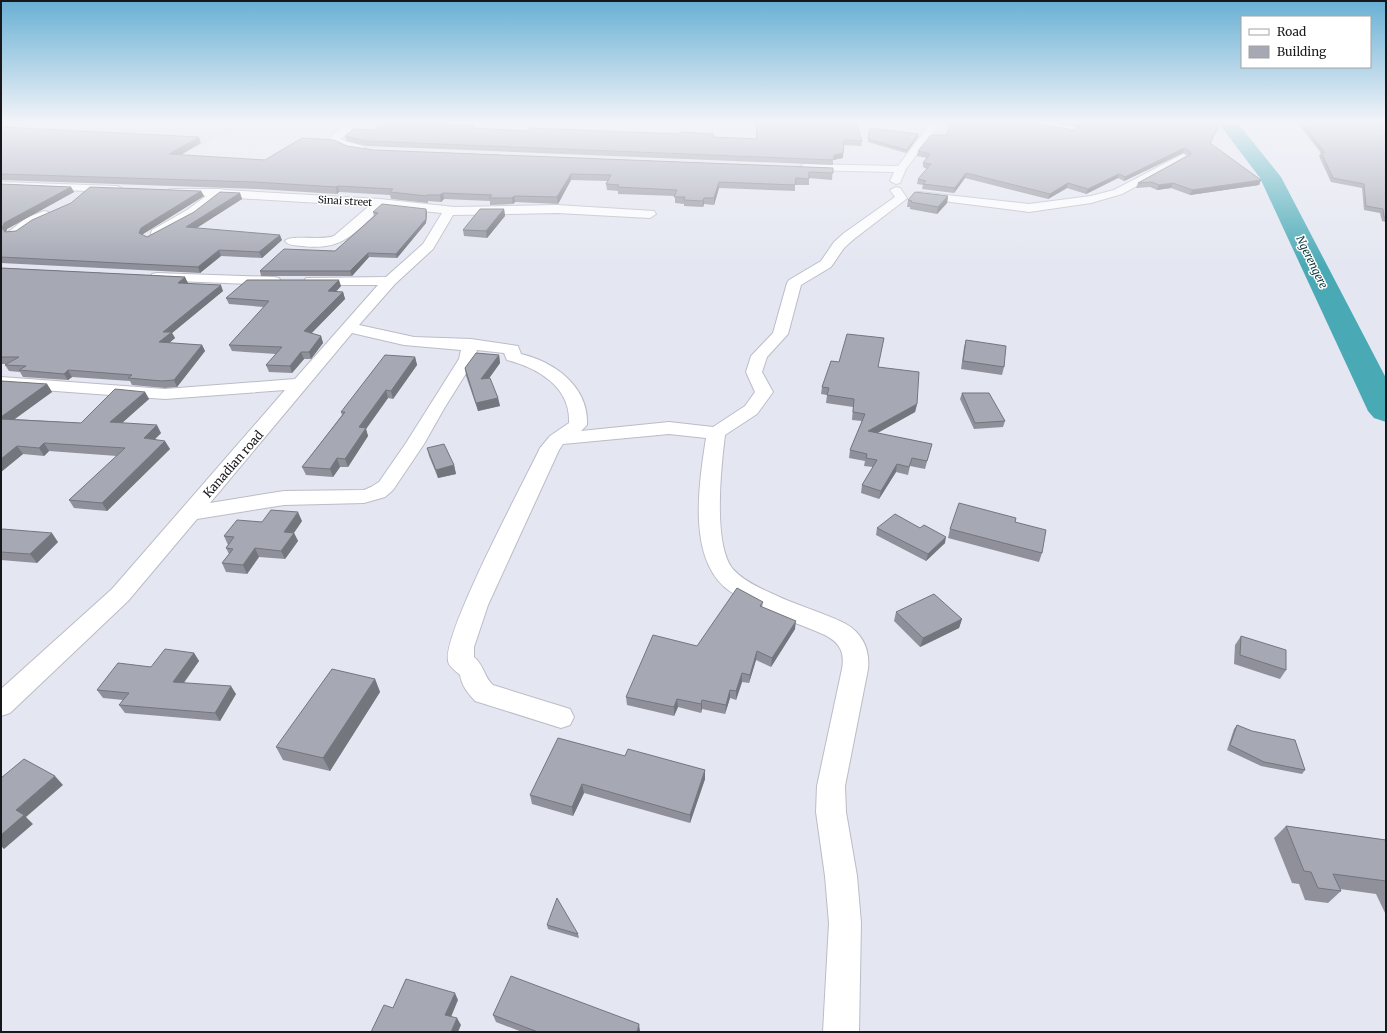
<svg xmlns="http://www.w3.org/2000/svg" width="1387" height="1033" font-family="Merriweather,serif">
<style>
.built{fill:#d9dbee}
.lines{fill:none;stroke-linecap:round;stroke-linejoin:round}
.river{fill:#49aab6;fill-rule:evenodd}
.minor-casing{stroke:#bbbcc7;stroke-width:2}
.minor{fill:#fff;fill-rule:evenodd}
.wall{fill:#8f909a}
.shaded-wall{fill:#74767d}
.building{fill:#a6a8b3;stroke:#74767d}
.labels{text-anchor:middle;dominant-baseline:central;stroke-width:3;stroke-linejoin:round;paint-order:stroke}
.far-street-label{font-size:10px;fill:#18181c;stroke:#fff}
.far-water-label{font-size:11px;font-style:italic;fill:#08373d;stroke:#fff}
.street-label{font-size:12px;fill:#18181c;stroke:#fff}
</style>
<rect width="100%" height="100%" fill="#e4e6f1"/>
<path class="built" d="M1,121H253L169,161L1,155Z"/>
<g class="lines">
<path class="river" d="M1217,121H1236L1281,177L1386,378V422L1374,418L1368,411L1260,178Z"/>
<defs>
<path id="minor" d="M355,121H367L340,139L365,147L366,149L365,151L361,152C350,150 336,149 329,140L334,133Z
M932,121H942L906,169L900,183L896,184L890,181L894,172L804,170L799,167L804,164L898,166Z
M1018,121H1038L1073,127L1078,130L1073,133L1023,124Z
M1386,125V135L1381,132L1383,126Z
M1183,154L1188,157L1187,159L1122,194L1091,203L1029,212L919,198L913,195L919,192L1029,204L1091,196L1114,190Z
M1,182L117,186L123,189L117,192L1,188Z
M896,187L900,188L907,198L905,200L854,239L844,248L831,267L801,285L788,334L767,357L762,372L773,392L757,414L725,435C721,467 713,542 732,568C742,580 759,588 773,594C797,606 823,612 846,624C863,634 870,650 868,669L845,786L846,812L857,876L861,923L859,1032H823L829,923L825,876L816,812L817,786L842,669C845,652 840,643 825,635C794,621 759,612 731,592C686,562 699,484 706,438L669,434L563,444L559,450L488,605L474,647V657C484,665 484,677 493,685L570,709L574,717L570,725L561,728L475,701C467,692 462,686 460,675C456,671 449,667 448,661C443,632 524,482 540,448L550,436L569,423C571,387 538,368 507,360L504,353L477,350L475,359L445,407L424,444L393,490L385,497L364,503L284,505L197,519L128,601L10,713L1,716V689L112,589L285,390L165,399L1,387V377L165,389L295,379L378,285H311L306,284L304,281L306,278L386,277L423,244L442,213L383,207C353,233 345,251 301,246C296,245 288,246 285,241C289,234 323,241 334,236L369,206L220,197L195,216L162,236H152L151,233L152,230L187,210L206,196L174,194L168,191L170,189H220L225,190L380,199L454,207L557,205L654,211L656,214L650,218L557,213L453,215L433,249L395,284L359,325L414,337L471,339L518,346L521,354C555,362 589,387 587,425L581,431L669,422L713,427L745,406L755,392L746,372L751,356L773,333L787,283L789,280L821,261L834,242L844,233L895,197L890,190ZM352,333L404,345L461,350L459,359L406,443L379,482L371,487L364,490L284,491L210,503Z
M44,211L48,212L50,215L18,236H8L7,233L26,218Z
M157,273L274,277L279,278L281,281L279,284L274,285L152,280L150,277L152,274Z"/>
</defs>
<use href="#minor" class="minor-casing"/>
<use href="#minor" class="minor"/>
</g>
<path class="wall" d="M390,121H437L434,123L474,128L526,131L756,139V121H856L862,141L861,146L844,145L843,158L833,160V165L367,146L346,141L345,136L373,130Z
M1046,121H1222L1210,144L1261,180L1259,185L1190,195L1171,188L1157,190L1150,187L1136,188L1138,183L1188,155L1183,153L1124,181L1118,178L1086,194L1067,188L1048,199L965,178L954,193L922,189L923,185L917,184L918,179L927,169L923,167V163L927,158L917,156L918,151L946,135L1074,130L1077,128L1073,126Z
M1296,121H1386V124L1383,125L1381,129L1386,131V222L1382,221L1380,213L1364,210L1362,188L1331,182L1319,156L1321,153Z
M1,127L201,143L181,155L265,160L347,146L374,150L833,168L832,180L809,178V185H795V191L719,188L714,205L704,204L703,207L684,206V204L675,203V196L618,194V191L607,190L606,184L608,181L571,180L558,204L515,202L513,204L490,205V201L444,199L441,202L428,201V203L391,199L390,195L339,192L337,194L257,189L1,180Z
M870,128L918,137L906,153L868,142Z
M1,184L71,187L74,192L7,229L6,232L16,231L201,191L204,196L143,234V235L147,237L240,193L242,199L196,228L282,240L262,258L221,256L200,273L1,263Z
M948,196L947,203L937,214L910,209V207H907L908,200Z
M426,209L427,213L426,223L397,258L369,257L352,276H261L260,271L335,251L374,216L373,212Z
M504,209L505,216L487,238L464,236L463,230Z
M1,268L185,277L187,283L223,291L172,333L175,338L169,343L202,345L205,351L177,387L165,388L132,385L130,381L72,377L68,380L23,377L20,372L9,371L5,365L7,364H1Z
M341,286L336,292H343L345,299L311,333L321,336L323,343L311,359H304L292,373L269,372L266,365L276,354L232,351L229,345L264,307L229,304L226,298Z
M966,340L1004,367L1002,375L961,369L964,347Z
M499,355L500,363L489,378L498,398L500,406L478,411L466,376L465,368Z
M415,357L417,365L393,399L388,398L366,429L368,436L348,467H340L333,477L306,475L302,467L342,415L341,412Z
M878,367L917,404L915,412L877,433L932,444L925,469L910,466L908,475L896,472L879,499L861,493L862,485L873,467L864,466L865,461L849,458L850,450L862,421L852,420L853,407L826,403L827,395L821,394L822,387Z
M1,381L47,384L52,392L14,419L81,423L145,392L149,399L122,423L161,433L155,439L170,449L107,511L74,508L69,500L117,456L49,451L44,456L23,454L1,472Z
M962,393L1005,421L1003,427L974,429L960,399Z
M427,448L454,465L456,474L438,478L429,456Z
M302,521L294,533L298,541L285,559L259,557L247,574L226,572L222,563L229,554L226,548L228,545L224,536L262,522Z
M1015,522L1042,553L1039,562L948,538L950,529Z
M877,528H920L945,543L926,561L876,535Z
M1,530L58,542L37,563L1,560Z
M763,602L762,607L795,629L771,667L756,660L749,683L742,682L736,700L730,698L725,714L702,709L701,713L678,707L674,716L627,705L626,697L697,646Z
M896,612L962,619L959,628L920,647L894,621Z
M1241,636L1286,670L1280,679L1234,664L1235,645Z
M194,653L199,661L184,683L236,694L220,721L125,713L119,705L123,700L103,698L97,690L151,667Z
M375,679L380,692L330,771L283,760L276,747Z
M1237,725L1305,770L1302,774L1261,766L1227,750L1234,729Z
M625,756L705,770V779L690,823L584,793L573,816L532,804L530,795Z
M1286,826L1386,840V915L1376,894L1340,889L1341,891L1328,903L1305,900L1299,884L1292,883L1274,838Z
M547,925L578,934L579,938L548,929Z
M493,1015L640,1031V1032H522L496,1022Z"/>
<path class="shaded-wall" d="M431,121H437L429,128L428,123Z
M1386,121V124L1382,126L1383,122Z
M918,134V137L906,153L907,150Z
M199,137L201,143L171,160L169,154Z
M1184,148L1183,153L1124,181L1125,177Z
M843,153V158L833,160L834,155Z
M966,173L965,178L954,193L955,188Z
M571,174V180L558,204L557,197Z
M1119,174L1118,178L1086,194L1088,189Z
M1261,180L1259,185L1190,195L1192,190Z
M719,182V188L714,205V198Z
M1068,183L1067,188L1048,199L1050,194Z
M1173,183L1171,188L1157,190L1159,185Z
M338,186L339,192L337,194L336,187Z
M71,187L74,192L7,229L6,233L2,228L4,223Z
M201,191L204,196L143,234L142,238L139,233L141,228Z
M240,193L242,199L189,233L186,227Z
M443,193L444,199L441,202L440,195Z
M514,196L515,202L513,204L512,198Z
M948,196L947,203L937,214L938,207Z
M704,198V204L703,207V201Z
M426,209L427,213L426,223L397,258L396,254Z
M504,209L505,216L487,238L486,231Z
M280,235L282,240L262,258L259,252Z
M219,250L221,256L200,273L198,267Z
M368,253L369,257L352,276L350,271Z
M185,277L188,283H178Z
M339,280L341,286L330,297L328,291Z
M221,285L223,291L172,333L175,338L162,349L159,342L163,332Z
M343,292L345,299L307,338L304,331Z
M321,336L323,343L311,359L309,352Z
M202,345L205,351L177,387L174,380Z
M301,352L304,359L292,373L290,366Z
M499,355L500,363L483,387L481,379Z
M415,357L417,365L393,399L391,391Z
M68,370L72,377L68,380L64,374Z
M47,384L52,392L4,427L1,423V417Z
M386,390L388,398L366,429L368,436L348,467L345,459L359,427Z
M145,392L149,399L114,430L110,422Z
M498,398L500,406L478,411L476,403Z
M917,404L915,412L867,439L868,431Z
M157,425L161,433L148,446L144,438Z
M165,441L170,449L107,511L102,503Z
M44,443L49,451L44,456L39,448Z
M17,446L23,454L1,472V459Z
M337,458L340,467L333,477L330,469Z
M897,464L896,472L879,499L881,491Z
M454,465L456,474L438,478L436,470Z
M298,512L302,521L288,541L284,532Z
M52,533L58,542L37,563L30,554Z
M294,533L298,541L285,559L281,551Z
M946,537L945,543L926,561L928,554Z
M255,548L259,557L247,574L243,565Z
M962,619L959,628L920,647L923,638Z
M796,621L795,629L771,667L772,658Z
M757,651L756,660L749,683L750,675Z
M194,653L199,661L178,690L173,682Z
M742,673V682L736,700V691Z
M375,679L380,692L330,771L323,758Z
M231,686L236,694L220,721L215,713Z
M730,690V698L725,714L726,705Z
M677,699L678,707L674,716V707Z
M702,700V709L701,713V704Z
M705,770V779L690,823V815Z
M55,776L63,785L26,817L33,824L4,849L1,846V835L16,810Z
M582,784L584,793L573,816L572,807Z
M455,993L458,1000L449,1022L445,1015Z
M457,1018L461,1025L458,1032H451Z
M639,1024L640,1031V1032H637Z"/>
<path class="building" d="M390,121H431L428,123L474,126L471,128L526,131L529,128L679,134L680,132L714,134L712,137L757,139L756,121H856L862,141L844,140L843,153L834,155L833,160L366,141L345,136L354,129L373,130Z
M952,121H1023L1074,130L1081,126L1074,121H1072H1221L1210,143L1261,180L1192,190L1173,183L1159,185L1152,182L1138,183L1191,154L1190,151L1184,148L1125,177L1119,174L1088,189L1068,183L1050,194L966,173L955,188L923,184L926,181L918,179L931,164L923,163L930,154L918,151L931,135H946Z
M1301,121H1386L1383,122L1381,129L1386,131V217H1384L1383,209L1366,206L1364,184L1333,178L1321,152L1325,153Z
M1,127L199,137L169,154L265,160L302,138L334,140L347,146L374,150L833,168V173L809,172V179L796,178L795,185L719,182L714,198H704L703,201L684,200L685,197H674L677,190L617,187L619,185L606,184L611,175L571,174L557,197L514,196L512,198H489L492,195L443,193L440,195H427V196L390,192L393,189L338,186L336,187L255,182L1,174Z
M870,128L918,134L907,150L868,139Z
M1,184L71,187L4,223L2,228L5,232L16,231L32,220L71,203L90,187L201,191L141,228L139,233L147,237L194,212L220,192L240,193L186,227L280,235L259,252L219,250L198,267L1,257Z
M915,192L948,196L938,207L911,202L912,201L908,200Z
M382,204L426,209V219L396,254L368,253L350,271H260L284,249L335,251L378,213L373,212Z
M480,209H504L486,231L463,230Z
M1,268L185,277L178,283L221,285L163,332H172L159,342L202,345L174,380L162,381L128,378L132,375L68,370L64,374L19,370L26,366L5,365L19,357H1Z
M247,280H339L328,291L343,292L304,331L321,336L309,352H301L290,366L266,365L282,347L229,345L269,301L226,298Z
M847,334L884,338L878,367L919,372L917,404L868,431L932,444L927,461L912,458L909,467L897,464L881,491L862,485L877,460L866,458L867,454L850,450L865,414L853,412L854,399L827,395L829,388L822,387L831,361L839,362Z
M966,340L1006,346L1004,367L963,361Z
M476,353L499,355L481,379L490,378L498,398L476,403L465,368Z
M385,355L415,357L391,391L386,390L359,427L366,428L345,459L337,458L330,469L302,467L345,412H341Z
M1,381L47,384L1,417Z
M115,389L145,392L110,422L157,425L144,438L165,441L102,503L69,500L125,448L44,443L39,448L17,446L1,459V419L81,423Z
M962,393H989L1005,421L975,423Z
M444,444L454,465L436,470L427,448Z
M959,503L1016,518L1015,522L1046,530L1042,553L950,529Z
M271,510L298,512L284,532L294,533L281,551L255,548L243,565L222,563L233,549L226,548L234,537L224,536L237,520L262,522Z
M895,514L920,528L924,525L946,537L928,554L877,528Z
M3,529L52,533L30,554L1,552V530Z
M737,588L763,602L760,606L796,621L772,658L757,651L750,675L742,673L736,691L730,690L726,705L702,700L701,704L677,699L674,707L626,697L653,635L697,646Z
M934,594L962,619L923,638L896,612Z
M1241,636L1286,650V670L1240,655Z
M165,649L194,653L173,682L231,686L215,713L119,705L129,693L97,690L118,663L151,667Z
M332,669L375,679L323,758L276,747Z
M1237,725L1252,731L1295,740L1305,770L1264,762L1230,745Z
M558,738L625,756L628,749L705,770L690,815L582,784L572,807L530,795Z
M24,759L55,776L16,810L24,815L1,835V778Z
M1286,826L1386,840V881L1333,874L1341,891L1318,888L1311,872L1304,871Z
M557,898L578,934L547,925Z
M511,976L639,1024L637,1032H538L493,1015Z
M406,979L455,993L445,1015L457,1018L451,1032H371L384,1005L393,1008Z"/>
<linearGradient id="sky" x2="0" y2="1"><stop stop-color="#68b0d4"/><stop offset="0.46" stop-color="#f3f4f9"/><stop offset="1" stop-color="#f3f4f9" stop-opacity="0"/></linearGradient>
<rect width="1387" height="265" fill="url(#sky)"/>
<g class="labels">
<g class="far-street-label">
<text transform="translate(345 201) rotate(3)">Sinai street</text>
</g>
<g class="far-water-label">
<text transform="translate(1312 262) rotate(64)">Ngerengere</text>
</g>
<g class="street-label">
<text transform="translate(233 464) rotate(-49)">Kanadian road</text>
</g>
</g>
<rect width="1387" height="1033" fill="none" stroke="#18181c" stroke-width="4"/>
<rect x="1241" y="16" width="130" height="52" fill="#ffffff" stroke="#a3a3a4"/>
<rect x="1249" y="29" width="20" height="6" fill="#ffffff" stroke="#a3a3a4"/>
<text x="1277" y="36" font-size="12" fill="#18181c">Road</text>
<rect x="1249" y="46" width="20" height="12" fill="#a6a8b3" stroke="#a3a3a4"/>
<text x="1277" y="56" font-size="12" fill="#18181c">Building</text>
</svg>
